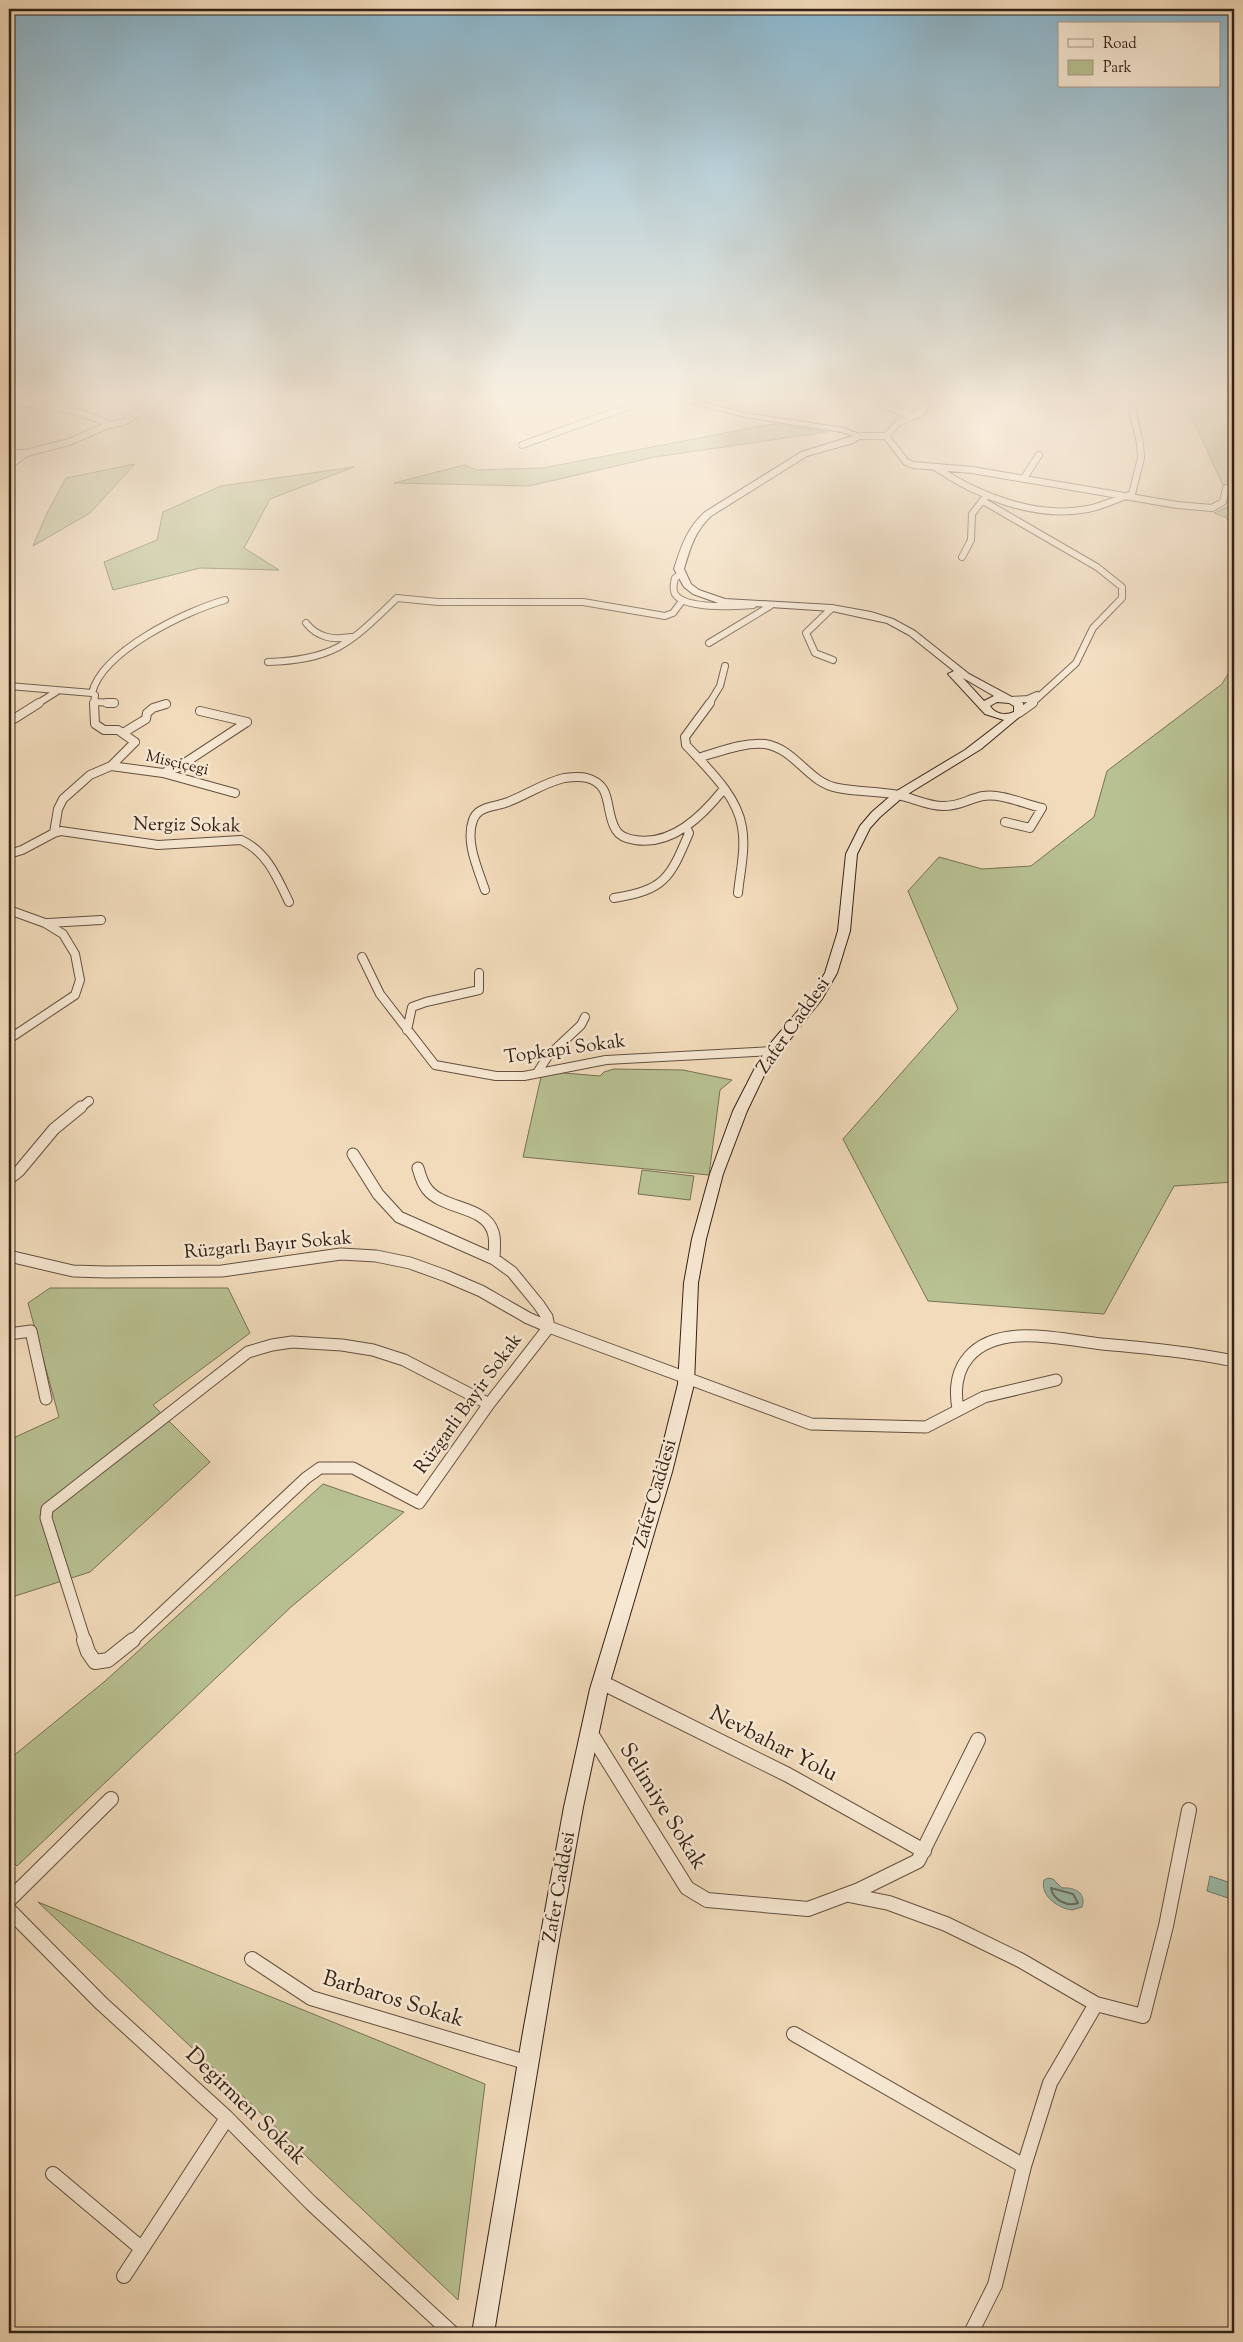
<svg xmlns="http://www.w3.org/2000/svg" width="1243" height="2342" font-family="'Sorts Mill Goudy',serif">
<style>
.green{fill:#b8c192;stroke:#767154}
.water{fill:#9cbcaa;stroke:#727e6f}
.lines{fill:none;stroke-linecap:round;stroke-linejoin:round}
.shore{stroke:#686e60;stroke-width:2}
.street-far3-casing{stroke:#63503f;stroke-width:8}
.street-far2-casing{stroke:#63503f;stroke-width:10}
.street-far1-casing{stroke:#63503f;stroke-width:13}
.street-casing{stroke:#63503f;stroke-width:16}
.secondary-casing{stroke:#332116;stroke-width:2}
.street-far3{stroke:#f7e8d3;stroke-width:6}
.street-far2{stroke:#f7e8d3;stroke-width:8}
.street-far1{stroke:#f7e8d3;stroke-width:11}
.street{stroke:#f7e8d3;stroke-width:14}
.secondary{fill:#f7e8d3;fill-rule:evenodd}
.labels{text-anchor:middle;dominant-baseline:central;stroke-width:5;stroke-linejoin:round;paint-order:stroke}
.far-street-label{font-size:16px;fill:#332116;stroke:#f7e8d3}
.street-label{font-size:19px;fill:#332116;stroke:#f7e8d3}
.near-street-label{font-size:22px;fill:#332116;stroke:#f7e8d3}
</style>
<rect width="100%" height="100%" fill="#f2dbbb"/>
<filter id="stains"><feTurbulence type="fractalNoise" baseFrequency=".004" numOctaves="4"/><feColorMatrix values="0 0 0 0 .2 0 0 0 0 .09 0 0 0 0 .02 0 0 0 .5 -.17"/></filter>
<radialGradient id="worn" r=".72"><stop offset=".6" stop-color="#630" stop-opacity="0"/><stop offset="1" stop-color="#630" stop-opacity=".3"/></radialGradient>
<path class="green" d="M873,396H961L928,412L908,413Z
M1182,396H1234V525L1225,517L1214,513L1232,505Z
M772,424L827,432L655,457L529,486L394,483L464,465L476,470L543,468Z
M135,464L90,513L33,546L47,513L66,478Z
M354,467L270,499L244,548L279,570L200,568L113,590L104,562L157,540L163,512L221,486Z
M1234,664V1182L1174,1186L1104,1314L928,1301L843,1139L958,1009L908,891L939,857L982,869L1031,866L1094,817L1107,771L1222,684Z
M614,1069L683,1070L732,1080L720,1090L709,1175L523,1157L541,1077L552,1072L600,1076L604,1072Z
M642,1170L694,1176L690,1200L638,1194Z
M50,1288H228L250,1333L153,1405L210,1462L90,1572L9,1598V1440L59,1417L28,1303Z
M323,1484L404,1512L291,1607L17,1866L9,1858V1706L12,1757L104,1682Z
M38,1902L485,2084L458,2300Z"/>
<path class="water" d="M1210,1876L1234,1884V1905L1231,1899L1207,1891Z
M1048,1878L1053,1879L1062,1888C1073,1887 1087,1892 1082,1907L1072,1910C1058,1908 1040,1896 1044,1880Z"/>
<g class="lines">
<path class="shore" d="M1051,1888L1073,1894L1078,1903C1067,1907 1053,1900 1051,1888Z"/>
<defs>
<path id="street-far3" d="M417,396L420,405
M862,396L911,416
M17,403C49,404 82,411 111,425
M530,407L522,403L527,399L540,396
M860,436H886
M886,436L906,462L913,465L972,470L1177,505L1212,508L1223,502L1226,488L1234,487
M886,436L898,423L924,411L923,406L909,396
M522,445L658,396
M9,453H26
M9,466L26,453L69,442L106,426L123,422L151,407L158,400V396
M935,467C977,496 1036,519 1088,509C1103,506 1117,499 1132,494L1141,458L1140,443L1132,409
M1024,478L1039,455
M983,501L1097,567L1122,587V598L1093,628L1076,663L1031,704
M962,557L971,540L972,514L986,496
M681,574L675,578C674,583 672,589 675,594C685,610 736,606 753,605
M832,608L806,633L815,653L833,660
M306,623C318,638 333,640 351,637
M709,643L770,606
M268,662C336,660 351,642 397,598L438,602H583L665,616L673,613L682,601
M9,686L92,693
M1011,700L1028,699L1037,695
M95,702L114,703
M37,704L56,692
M94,704L95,695L92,693C102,651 186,611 225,600
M709,704L720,686L725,666"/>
<path id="street-far2" d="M107,703H114
M710,703L685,737L686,745C707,768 737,795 742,827C746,849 740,872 738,893
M200,711L247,722
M1019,713L1033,703
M9,722L39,703
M123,733L146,719L147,713L153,708L166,704
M698,758C719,752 743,742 765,744C796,749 808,783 838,788C858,792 878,791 898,795C913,798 928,806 943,806C962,806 967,799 983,796C1001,793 1024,804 1042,808L1030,828L1005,822
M111,766L163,773L235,793
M163,773L177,768L247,722
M54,833L61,831L158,845L241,840C267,852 277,877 289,902
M9,854L22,850L54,833L58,809L63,799L90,775L111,766L135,742L118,730H104L95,724L94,703
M485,890C478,869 465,842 473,820C474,817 477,813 480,811C487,806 497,806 505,803C525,796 543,783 564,778C572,777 580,776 587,778C614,785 604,811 616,830C620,837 628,839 635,840C672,846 702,816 723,790
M614,898C665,890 670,878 689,833L686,827
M9,910L45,923L63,934L75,954L80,980L75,995L9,1039
M48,923L101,920
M362,957L380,994L435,1065L496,1076H524L606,1060L772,1051
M407,1030L412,1007L426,1002L479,990V973
M537,1073L548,1056L581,1025L585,1017
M79,1109L89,1101"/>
<path id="street-far1" d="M353,1154L378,1194L399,1217L494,1259L512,1272L539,1305L547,1317L549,1327L489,1404
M418,1168C420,1175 422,1183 427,1189C443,1210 485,1205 493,1232C496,1240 494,1250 494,1259
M9,1179L19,1171L54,1129L81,1107
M9,1256L73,1271L106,1272L222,1271L341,1254L376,1256L410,1263L446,1276L481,1291L528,1318L549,1327L811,1424L926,1427L984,1397L1056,1380
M9,1334L31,1331L46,1399
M958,1409C950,1365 974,1339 1018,1336C1043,1334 1077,1341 1102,1344C1147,1348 1190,1352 1234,1361
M85,1641L46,1518L47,1509L248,1352L272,1345L292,1342L342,1345L373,1350L404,1360L489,1404
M132,1641L306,1478L320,1468H353L419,1503L489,1404"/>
<path id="street" d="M84,1640L88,1652L95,1662L108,1660L133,1640
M601,1682L788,1775L924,1851
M590,1732L687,1888L707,1900L808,1909L859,1890L918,1861L978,1740
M849,1895L889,1903L946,1924L1020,1960L1096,2004L1143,2016L1166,1926L1189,1810
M9,1900L111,1799
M9,1910L101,2003L227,2118L311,2203L452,2333
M252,1959L311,1998L529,2063
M794,2034L1024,2166
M53,2174L141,2248
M124,2276L227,2118
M971,2333L995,2285L1024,2166L1050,2083L1096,2004"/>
<path id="secondary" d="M666,396H678L745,413L844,428L864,436L853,443L807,456L711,516C695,531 690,548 684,569L691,584L699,590L725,599L832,605L871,612L893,619L915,631L969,674L1023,703L1024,713L981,749L903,797L880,817L870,828L857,854L850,931L837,973L822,999L768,1067L747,1111L723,1174L706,1239L698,1283L694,1384L672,1472L608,1689L583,1807L556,1957L494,2333H472L523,2032L564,1807L590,1689L656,1472L678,1384L684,1283L692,1239L710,1174L733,1111L756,1066L770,1044L813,993L825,973L838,931L846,854L860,826L872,812L895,792L965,750L1004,720L985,714L948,674L954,671L909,635L887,623L832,611L721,604L693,594L684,587L674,569C681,547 687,528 705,512L801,452L853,436L842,432L745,417ZM962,677L963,678L994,696L984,701ZM997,702L1009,703L1014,706V712C1005,716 995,714 990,706Z"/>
</defs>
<use href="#street-far3" class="street-far3-casing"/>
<use href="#street-far2" class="street-far2-casing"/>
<use href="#street-far1" class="street-far1-casing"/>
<use href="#street" class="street-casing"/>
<use href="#secondary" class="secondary-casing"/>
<use href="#street-far3" class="street-far3"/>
<use href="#street-far2" class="street-far2"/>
<use href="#street-far1" class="street-far1"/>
<use href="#street" class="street"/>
<use href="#secondary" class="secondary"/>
</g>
<linearGradient id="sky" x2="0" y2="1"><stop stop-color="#89b7cf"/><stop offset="0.55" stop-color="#f9efe0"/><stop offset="1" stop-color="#f9efe0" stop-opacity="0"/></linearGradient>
<rect width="1243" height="724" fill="url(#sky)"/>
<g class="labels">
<g class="far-street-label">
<text transform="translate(177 764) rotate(13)">Misçiçegi</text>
</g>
<g class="street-label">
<text transform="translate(187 826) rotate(1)">Nergiz Sokak</text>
<text transform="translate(794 1026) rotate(-55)">Zafer Caddesi</text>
<text transform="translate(565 1050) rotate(-8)">Topkapi Sokak</text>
<text transform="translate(268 1246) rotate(-5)">Rüzgarlı Bayır Sokak</text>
<text transform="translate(469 1404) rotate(-54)">Rüzgarli Bayir Sokak</text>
<text transform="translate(656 1494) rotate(-74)">Zafer Caddesi</text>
<text transform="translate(560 1887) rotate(-80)">Zafer Caddesi</text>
</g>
<g class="near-street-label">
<text transform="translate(773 1745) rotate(27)">Nevbahar Yolu</text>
<text transform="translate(662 1807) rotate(58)">Selimiye Sokak</text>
<text transform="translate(393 2000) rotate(17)">Barbaros Sokak</text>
<text transform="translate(245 2107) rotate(44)">Degirmen Sokak</text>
</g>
</g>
<rect width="1243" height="2342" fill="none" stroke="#f2dbbb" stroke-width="30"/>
<rect x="10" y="10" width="1223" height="2322" fill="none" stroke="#332116" stroke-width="2.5"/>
<rect x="15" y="15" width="1213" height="2312" fill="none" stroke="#332116"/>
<rect x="1058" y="22" width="162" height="65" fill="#f7e8d3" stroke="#a99887"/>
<rect x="1068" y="39" width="25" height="8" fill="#f7e8d3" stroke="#a99887"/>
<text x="1103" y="48" font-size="15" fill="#332116">Road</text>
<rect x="1068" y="60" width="25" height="15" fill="#b8c192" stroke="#a99887"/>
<text x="1103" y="72" font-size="15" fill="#332116">Park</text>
<rect width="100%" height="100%" filter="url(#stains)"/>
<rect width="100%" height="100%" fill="url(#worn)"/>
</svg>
